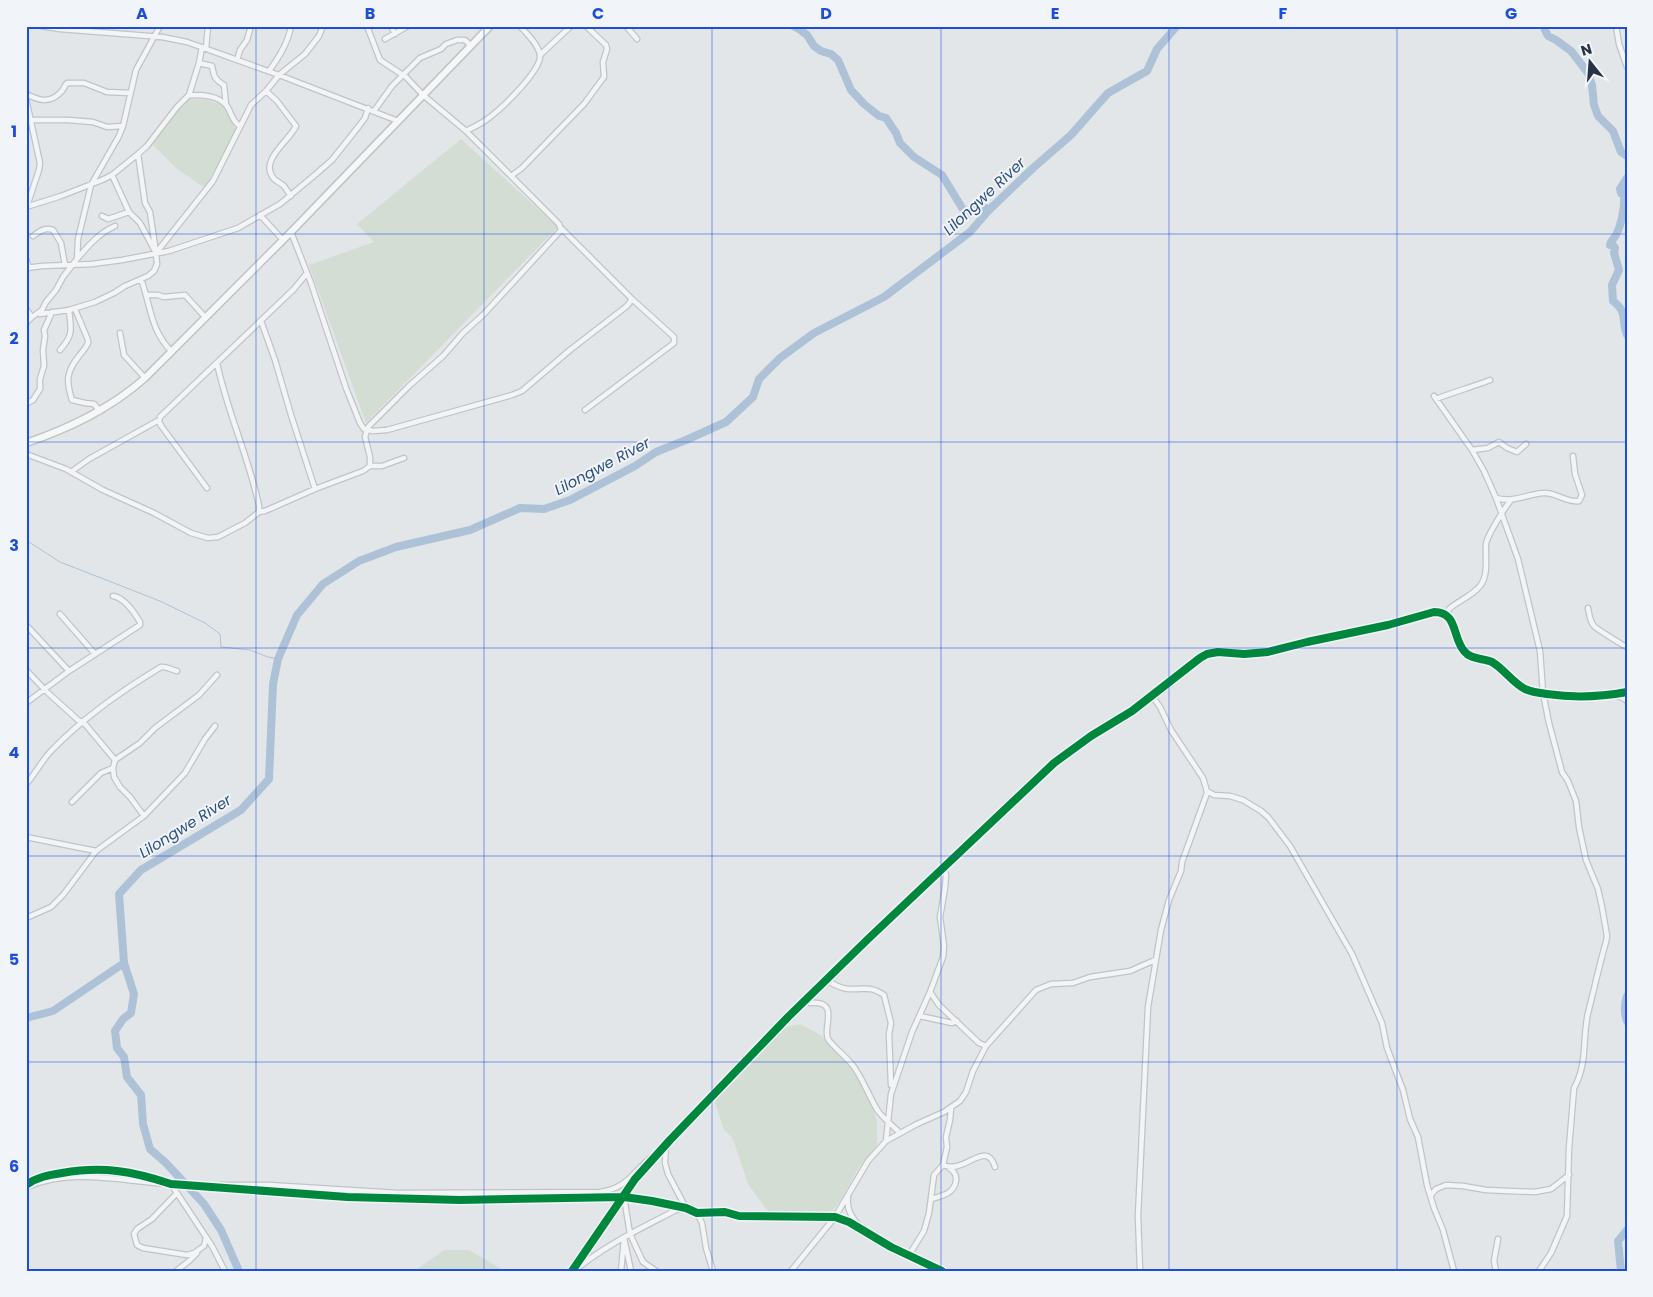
<svg xmlns="http://www.w3.org/2000/svg" width="1653" height="1297" font-family="Poppins,sans-serif">
<style>
.green{fill:#d3ddd3}
.lines{fill:none;stroke-linecap:round;stroke-linejoin:round}
.stream{stroke:#aec2d7;stroke-width:1}
.river{stroke:#aec2d7;stroke-width:8}
.minor-casing{stroke:#c1c4c7;stroke-width:7}
.secondary-casing{stroke:#c1c4c7;stroke-width:9}
.minor{stroke:#f3f4f5;stroke-width:4.5}
.secondary{stroke:#f6f7f7;stroke-width:6}
.cycleway-casing{stroke:#f1f4f8;stroke-width:11}
.cycleway{stroke:#00873e;stroke-width:8}
.grid{fill:none;stroke:#1d4ed8;stroke-width:1;stroke-opacity:0.55}
.labels{text-anchor:middle;dominant-baseline:central;stroke-width:4;stroke-linejoin:round;paint-order:stroke}
.water-label{font-size:15px;font-style:italic;fill:#2d517d;stroke:#f1f4f8}
.neatline{fill:none;stroke:#1d4ed8;stroke-width:2}
.grid-label{font-size:16px;text-anchor:middle;font-weight:bold;fill:#1d4ed8}
</style>
<rect width="100%" height="100%" fill="#e3e6e9"/>
<path class="green" d="M188,99L208,100L224,106L236,130L205,188L177,169L151,143Z
M461,139L558,227L366,423L309,265L374,242L357,224Z
M800,1024L819,1034L852,1066L861,1081L877,1120V1145L859,1167L841,1199L832,1212L768,1211L749,1186L732,1137L724,1130L714,1100L783,1028Z
M444,1250H469L505,1271H417L420,1267Z"/>
<g class="lines">
<path class="stream" d="M26,540L60,562L160,601L205,623L220,634L221,647L250,650L268,657L278,659"/>
<path class="river" d="M793,26L799,29L807,35L814,46L821,51L831,54L838,60L851,90L864,104L879,116L886,118L896,133L900,143L914,157L942,175L964,211L969,214L974,209L982,206L989,210
M1545,26V30L1548,36L1556,40L1571,51L1588,73L1592,85L1594,105L1598,116L1613,131L1621,152L1627,156
M1627,178L1620,189L1621,193L1624,192C1625,206 1622,223 1616,235C1613,240 1611,240 1610,245H1613L1615,248L1614,253L1619,270L1612,285L1613,301C1628,312 1621,320 1627,335
M124,963L134,994L131,1013L123,1019L115,1031L117,1048L124,1057L127,1077L141,1095L143,1124L150,1149L166,1163L204,1204L221,1230L239,1271
M1627,996C1624,1005 1624,1013 1627,1021
M26,1018L53,1011L124,963L119,894L141,870L241,810L269,779L273,684L278,659L297,615L323,584L359,561L396,547L470,530L520,508L544,509L570,500L635,466L656,452L686,440L726,422L753,397L759,379L780,358L814,333L884,297L970,232L989,210L1033,168L1071,135L1108,93L1147,71L1157,49L1177,26
M1621,1271L1618,1241L1627,1230"/>
<defs>
<path id="minor" d="M41,26L60,29L162,37L187,42L279,75L398,121
M367,26L380,60L406,77L423,95L466,131L559,224L561,230L484,314L463,333L443,356L409,386L368,427L365,437L370,457V466
M391,26L395,34
M626,26L637,39
M1616,26L1619,44L1627,67
M385,39L408,26
M206,48L208,26
M540,55L571,26
M237,60L240,50L247,40L251,26
M199,63L212,66C214,76 214,79 224,85L226,105
M269,71C279,57 288,43 291,26
M266,91L277,101L296,126C290,140 261,159 272,176C275,182 280,182 284,186C286,189 289,193 291,196
M26,94C38,100 49,104 60,93C64,90 64,86 67,83H84L107,92L130,93
M189,95C202,95 218,95 227,106C232,114 232,121 240,126
M26,99L40,163L39,170L27,206
M374,111L392,86L420,58L441,49L446,44L457,40H465L471,46
M31,120H68L93,122L107,127L123,126
M466,131C474,127 483,123 490,117C502,108 542,70 540,55C538,44 527,34 520,26
M112,175L129,212L140,223L156,253L213,181L251,105L266,91L279,75L305,54L319,36L323,26
M511,176L522,168L584,104L604,77L603,62L607,49L606,45L586,26
M26,207L61,196L102,180L112,175L138,154L147,146L177,107L189,95L199,63L202,47
M260,215L283,240
M102,216L108,219L129,212
M561,228L632,299L674,337V343L585,410
M291,232L311,283L346,388L360,423L364,429L373,431L387,430L512,395L522,391L570,350L627,306L632,299
M33,236C40,231 45,227 53,230L61,243L65,265
M26,259L29,268
M77,259C88,246 99,233 115,226
M26,268L42,266L92,264L122,260L169,251L238,228L280,204L316,174L332,160L359,126L365,118L368,108
M141,279C151,306 150,330 172,352
M146,295H158L164,297L185,295L206,318
M26,309L32,317
M75,309L88,340V343C86,348 82,352 79,356C66,372 66,381 72,400L85,403L94,404L100,411
M40,314L69,310L95,302L114,293L125,286L148,276L154,271L157,264L156,253L150,212L145,203L138,154
M261,321L275,360L291,415L315,489
M26,323L32,317L42,310L46,302L56,290L63,277L77,259L78,239L91,185L119,136L123,126L136,70L160,26
M120,333L124,355L145,378
M60,350C74,334 71,330 69,310
M1434,396L1472,450L1484,471L1496,498L1518,559L1540,651L1543,693L1549,723L1562,772L1568,781L1576,801L1579,827L1586,860L1598,889L1602,907L1607,936L1606,942C1599,966 1594,990 1588,1013C1582,1040 1588,1063 1574,1088L1569,1148L1567,1216L1551,1253L1539,1271
M1436,399C1454,392 1472,387 1490,380
M26,404L33,400L40,389V379L44,366L43,350L45,336L44,330L52,312
M1472,450L1488,448L1499,442L1507,448L1517,452L1526,444
M26,454L66,469L103,490L154,513L191,533L208,538L218,537L245,523L259,512V506C249,457 227,412 217,363
M71,472L89,459L159,420
M207,488L162,427L159,422L160,417L294,289L307,273
M1496,498C1514,503 1527,494 1544,493C1556,492 1566,503 1579,501L1582,495L1575,474L1573,456
M259,512L265,511L315,489L363,471L370,466H382L404,458
M1588,608C1589,614 1590,623 1595,627C1599,630 1622,645 1627,647
M60,614L95,654
M1447,615L1449,609C1458,601 1472,596 1480,586C1489,575 1485,557 1486,544C1487,536 1505,507 1511,500
M26,625L69,671
M26,670L47,692L78,720L85,724L115,760
M1614,695L1623,698L1627,701
M26,703L69,671L140,625V622C134,612 125,598 113,596
M26,784C36,773 42,760 52,750C84,717 121,691 161,667C167,666 171,670 177,671
M1207,791L1214,795L1230,796L1243,800L1261,811L1268,817L1290,846L1352,954L1382,1023L1387,1048L1403,1090L1410,1119L1418,1137L1427,1185L1434,1208L1443,1230L1454,1271
M72,802L101,773L113,768
M144,816L130,797L120,787L114,777L113,768L115,760L140,743L155,728L199,695L217,675
M26,837L96,851
M26,918L51,907L63,895L96,851L144,816L185,773L205,739L215,726
M826,980C833,984 841,989 849,989C865,990 869,985 884,995L891,1023L889,1034L891,1085
M930,992L939,1005L979,1043L986,1046
M806,1001L810,1003C841,1000 822,1028 828,1039C835,1049 847,1057 854,1067C864,1081 869,1097 878,1111C884,1119 893,1126 900,1133
M920,1016L952,1023L957,1021
M886,1141L917,1124L944,1112L960,1101L966,1092L973,1071L986,1046L1036,990L1051,984L1073,983L1090,977L1130,971L1155,960
M666,1145L665,1163L668,1174L686,1208
M943,1165C965,1175 986,1138 995,1167
M26,1185C37,1177 49,1175 62,1173C103,1166 132,1171 171,1184L347,1197L460,1200L624,1197L652,1201L686,1208L697,1213L725,1212L739,1216L835,1217L849,1222L891,1247L942,1271
M221,1185H269L398,1193L600,1192C627,1189 633,1171 653,1156
M27,1187C74,1167 123,1182 171,1184L212,1246L225,1271
M177,1193L152,1219L137,1229L134,1234L137,1245L143,1248L187,1255L194,1253L204,1246L206,1238
M1431,1195L1436,1189L1446,1185L1463,1186L1486,1190L1535,1192L1551,1189L1569,1175
M624,1197L630,1234L643,1262L656,1271
M848,1198C846,1210 853,1218 859,1226
M932,1199C937,1197 943,1196 948,1193C957,1187 960,1174 949,1168
M697,1213L702,1223L706,1248L713,1271
M624,1238L631,1271
M909,1255L924,1231L929,1213L934,1175L943,1165L947,1147L946,1137L950,1120L951,1108
M176,1271L189,1261L197,1253
M572,1271L635,1179L670,1140L789,1016L867,940L1054,763L1091,736L1132,711L1200,658L1207,654L1218,652L1244,654L1268,652L1307,642L1388,625L1434,612C1458,612 1452,637 1464,651C1471,660 1483,658 1492,662C1504,669 1512,682 1525,689C1532,692 1539,693 1547,694C1574,698 1600,697 1627,692
M574,1271C605,1245 642,1228 676,1210L685,1208
M621,1271L624,1239
M791,1271L835,1217L868,1161L886,1141L891,1094L912,1032L930,992L943,957L944,946L940,917L945,888L946,875L944,869
M1140,1271L1138,1216L1148,1007L1161,930L1169,900L1181,871L1182,862L1207,793L1206,788L1203,778L1171,730L1160,707L1152,696
M1496,1271L1494,1261L1498,1239"/>
<path id="secondary" d="M26,443C70,428 110,409 145,378L291,232L490,26"/>
</defs>
<use href="#minor" class="minor-casing"/>
<use href="#secondary" class="secondary-casing"/>
<use href="#minor" class="minor"/>
<use href="#secondary" class="secondary"/>
<defs>
<path id="cycleway" d="M26,1185C37,1177 49,1175 62,1173C103,1166 132,1171 171,1184L347,1197L460,1200L624,1197L652,1201L686,1208L697,1213L725,1212L739,1216L835,1217L849,1222L891,1247L942,1271
M572,1271L635,1179L670,1140L789,1016L867,940L1054,763L1091,736L1132,711L1200,658L1207,654L1218,652L1244,654L1268,652L1307,642L1388,625L1434,612C1458,612 1452,637 1464,651C1471,660 1483,658 1492,662C1504,669 1512,682 1525,689C1532,692 1539,693 1547,694C1574,698 1600,697 1627,692"/>
</defs>
<use href="#cycleway" class="cycleway-casing"/>
<use href="#cycleway" class="cycleway"/>
</g>
<path class="grid" d="M256,26V1271M484,26V1271M712,26V1271M941,26V1271M1169,26V1271M1397,26V1271M26,234H1627M26,442H1627M26,648H1627M26,856H1627M26,1062H1627"/>
<g class="labels">
<g class="water-label">
<text transform="translate(984 196) rotate(-43)">Lilongwe River</text>
<text transform="translate(602 466) rotate(-28)">Lilongwe River</text>
<text transform="translate(185 826) rotate(-32)">Lilongwe River</text>
</g>
</g>
<rect width="1653" height="1297" fill="none" stroke="#f1f4f8" stroke-width="55"/>
<g transform="translate(1590 62) rotate(343)" stroke="#f1f4f8" stroke-width="4" paint-order="stroke">
<path d="M0-4L9 19L0 12L-9 19Z" fill="#273245"/>
<text y="-8" font-size="14" font-weight="bold" text-anchor="middle" fill="#273245">N</text>
</g>
<rect x="28" y="28" width="1598" height="1242" class="neatline"/>
<g class="grid-label">
<text x="142" y="19">A</text>
<text x="370" y="19">B</text>
<text x="598" y="19">C</text>
<text x="826" y="19">D</text>
<text x="1055" y="19">E</text>
<text x="1283" y="19">F</text>
<text x="1511" y="19">G</text>
<text x="14" y="137">1</text>
<text x="14" y="344">2</text>
<text x="14" y="551">3</text>
<text x="14" y="758">4</text>
<text x="14" y="965">5</text>
<text x="14" y="1172">6</text>
</g>
</svg>
